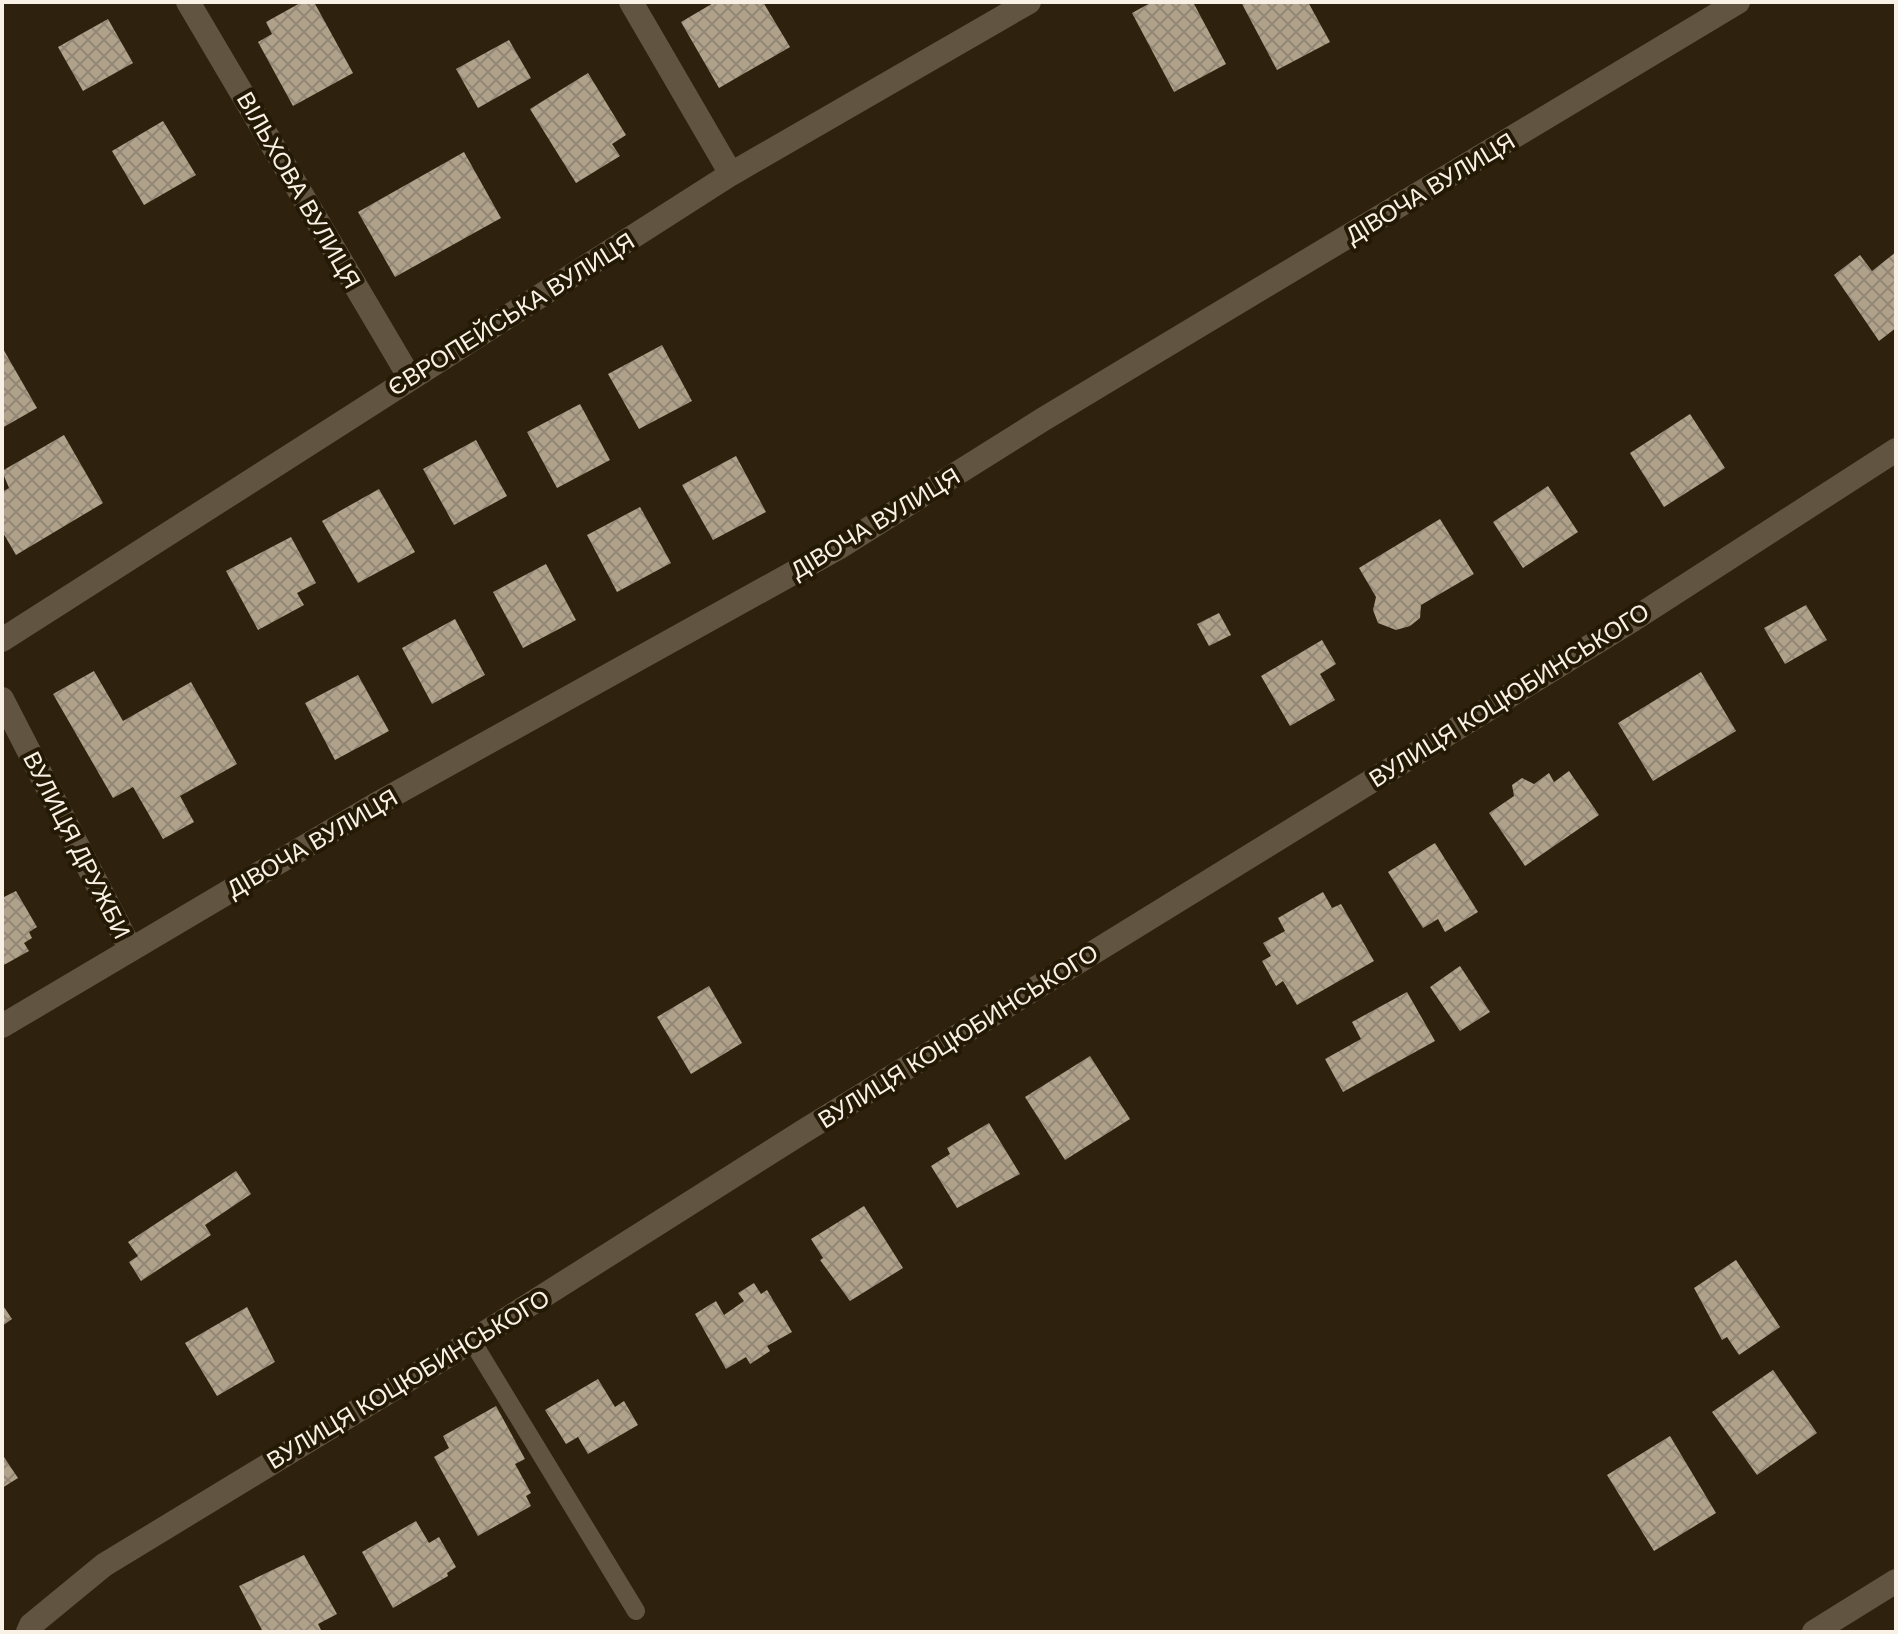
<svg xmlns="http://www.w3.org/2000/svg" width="1898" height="1634" font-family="'DM Sans',sans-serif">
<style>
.building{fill:url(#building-cross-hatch)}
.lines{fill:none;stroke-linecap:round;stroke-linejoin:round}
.lane{stroke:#615542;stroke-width:18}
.street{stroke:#615542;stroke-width:24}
.labels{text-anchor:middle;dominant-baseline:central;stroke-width:8;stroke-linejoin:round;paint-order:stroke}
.street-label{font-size:24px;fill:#f9f1e5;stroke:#241905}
</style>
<defs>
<pattern id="building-cross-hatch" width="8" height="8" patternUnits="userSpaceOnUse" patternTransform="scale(2)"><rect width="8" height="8" fill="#b0a18a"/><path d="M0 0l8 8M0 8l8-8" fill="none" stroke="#928675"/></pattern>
</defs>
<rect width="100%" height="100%" fill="#2e220e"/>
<path class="building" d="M302,2H314L353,73L293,106L258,42L272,34L266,22Z
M715,2H763L790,47L719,88L681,22Z
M1152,2H1193L1226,64L1174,92L1132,13Z
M1241,2H1308L1330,42L1277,70Z
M108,19L133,63L83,91L58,47Z
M509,40L531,78L478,108L456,69Z
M588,73L626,135L612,144L620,156L576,183L530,109Z
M163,121L196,175L144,205L112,151Z
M464,152L501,218L395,277L358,212Z
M1896,252V328L1879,341L1834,275L1860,255L1872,271Z
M662,345L692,401L639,429L608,374Z
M2,347L37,408L2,428Z
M580,404L610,460L557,488L527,432Z
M1690,414L1725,468L1664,507L1630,453Z
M64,435L103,503L16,555L2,531V492L9,488L2,471Z
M476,440L507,496L454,525L423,469Z
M736,456L766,512L713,540L682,485Z
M1548,486L1578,532L1523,568L1493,522Z
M379,489L415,552L358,583L322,521Z
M640,507L671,563L617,592L587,535Z
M1440,519L1474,574L1421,605L1420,618L1410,626L1396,630L1378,623L1373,610L1376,597L1359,568Z
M291,537L316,583L297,593L304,605L258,630L226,571Z
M546,564L576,620L523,648L493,592Z
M1806,605L1827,640L1785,664L1764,628Z
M1219,613L1231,635L1209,646L1197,624Z
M455,619L485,675L432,704L402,648Z
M1322,640L1336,664L1320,674L1335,700L1290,726L1261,676Z
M94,671L123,721L191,682L237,764L180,796L194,822L163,839L133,787L113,798L53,694Z
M1701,672L1736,731L1653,781L1618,723Z
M358,675L389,731L335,760L305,703Z
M1569,771L1599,815L1525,866L1489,813L1514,796L1512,785L1522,778L1534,784L1549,773L1554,782Z
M1435,843L1478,912L1445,932L1438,919L1423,928L1388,872Z
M16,891L37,927L29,932L32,938L24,943L29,951L2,966V898Z
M1323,892L1332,908L1341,904L1374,961L1297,1005L1283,981L1276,986L1262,961L1271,956L1263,943L1285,931L1278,918Z
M1460,966L1490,1012L1460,1031L1430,987Z
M709,986L742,1043L691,1074L657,1017Z
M1407,992L1435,1041L1343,1092L1325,1059L1361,1039L1352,1022Z
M1090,1056L1130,1119L1065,1160L1025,1097Z
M989,1123L1020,1174L957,1208L931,1166L950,1154L947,1148Z
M236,1171L251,1194L205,1225L211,1235L141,1281L129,1262L138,1256L128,1242Z
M864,1206L903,1268L850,1301L820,1260L823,1258L811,1239Z
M1736,1260L1780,1327L1739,1355L1727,1337L1722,1340L1694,1288Z
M754,1283L761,1294L767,1290L792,1332L767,1346L770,1351L750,1364L746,1357L726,1369L695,1314L716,1301L724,1315L744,1301L738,1293Z
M2,1304L12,1319L2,1326Z
M247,1307L275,1362L217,1396L185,1343Z
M1773,1370L1817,1433L1757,1475L1712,1412Z
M598,1379L615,1407L624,1401L638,1425L588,1454L578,1437L566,1444L545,1410Z
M496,1406L525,1459L515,1464L531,1493L526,1496L531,1506L478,1536L434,1457L449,1448L443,1436Z
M1670,1436L1716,1513L1654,1551L1607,1475Z
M2,1454L18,1478L2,1488Z
M416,1521L429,1543L439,1537L456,1567L447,1573L448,1576L393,1608L362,1552Z
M304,1555L337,1614L318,1624L322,1632H263L239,1586Z"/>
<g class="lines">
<path class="lane" d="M472,1341L636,1611"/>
<path class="street" d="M188,2L410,378
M631,2L731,174
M2,640L731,174L1029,2
M2,699L130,948
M2,1026L375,805L838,548L1042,420L1738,2
M28,1632L31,1625L104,1565L472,1341L804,1131L1631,621L1896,450
M1814,1632L1896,1581"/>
</g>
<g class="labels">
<g class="street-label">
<text transform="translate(1430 188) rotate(-31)">ДІВОЧА ВУЛИЦЯ</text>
<text transform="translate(299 190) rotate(60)">ВІЛЬХОВА ВУЛИЦЯ</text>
<text transform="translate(511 314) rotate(-32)">ЄВРОПЕЙСЬКА ВУЛИЦЯ</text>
<text transform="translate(875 523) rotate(-31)">ДІВОЧА ВУЛИЦЯ</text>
<text transform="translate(1509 695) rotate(-32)">ВУЛИЦЯ КОЦЮБИНСЬКОГО</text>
<text transform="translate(312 843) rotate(-30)">ДІВОЧА ВУЛИЦЯ</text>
<text transform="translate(77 845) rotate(63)">ВУЛИЦЯ ДРУЖБИ</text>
<text transform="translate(958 1036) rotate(-32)">ВУЛИЦЯ КОЦЮБИНСЬКОГО</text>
<text transform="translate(408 1379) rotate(-31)">ВУЛИЦЯ КОЦЮБИНСЬКОГО</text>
</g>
</g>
<rect width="1898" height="1634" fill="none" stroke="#f9f1e5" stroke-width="8"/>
</svg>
